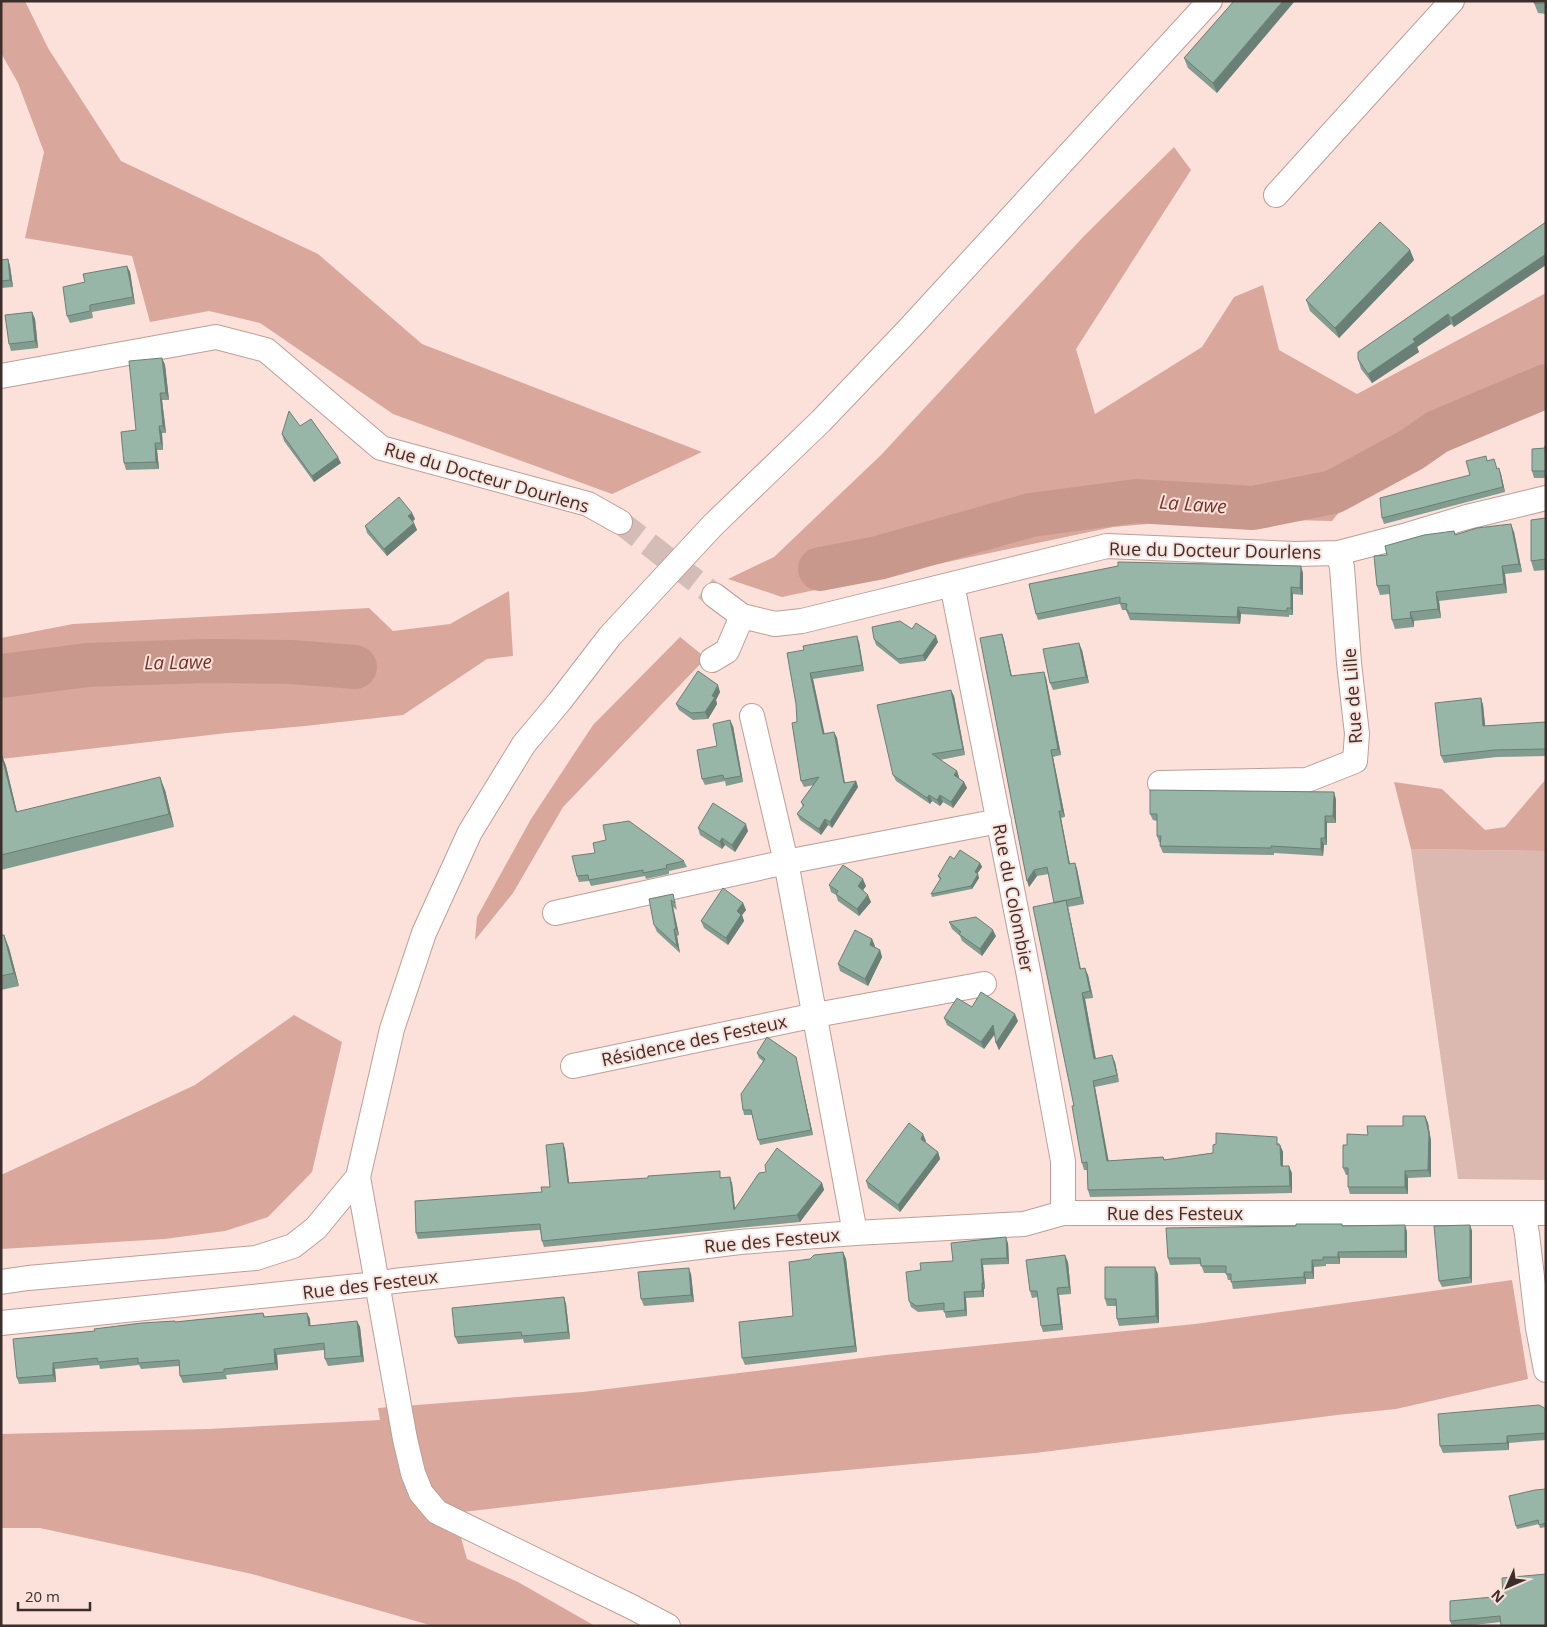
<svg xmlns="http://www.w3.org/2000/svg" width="1547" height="1627" font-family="'Open Sans',sans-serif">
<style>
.green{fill:#dbb8b0}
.forest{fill:#d9a79c}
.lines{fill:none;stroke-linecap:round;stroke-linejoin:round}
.river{stroke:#c9988d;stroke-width:44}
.minor-tunnel{stroke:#d5bdb7;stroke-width:24;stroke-dasharray:24 12;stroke-linecap:butt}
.minor-casing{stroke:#be9e97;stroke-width:26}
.minor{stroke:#fff;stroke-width:24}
.wall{fill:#829d90}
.shaded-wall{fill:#6a7f75}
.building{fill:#97b6a7;stroke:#6a7f75}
.labels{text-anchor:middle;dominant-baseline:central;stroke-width:4;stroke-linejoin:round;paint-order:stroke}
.street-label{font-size:18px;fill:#3b2e2b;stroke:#fce1da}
.water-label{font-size:19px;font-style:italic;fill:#713226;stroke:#fce1da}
</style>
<rect width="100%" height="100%" fill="#fce1da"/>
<path class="green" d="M1411,849L1546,851V1180L1458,1179Z"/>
<path class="forest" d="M1,1H25L48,48L121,161L318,254L422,344L702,452L612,494L393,414L260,323L209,311L150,322L132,256L25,238L44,152L18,83L1,53Z
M1174,147L1191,170L1076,349L1095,414L1202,347L1234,297L1263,285L1279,350L1357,394L1546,293V397L1411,424L1332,521L1217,518L1113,527L782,597L728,579L774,557L881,455L1085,235Z
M509,591L513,656L487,659L403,715L305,726L227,733L1,759V638L73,624L369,608L393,631L450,624Z
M680,637L706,658L563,807L513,893L475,940L477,917L531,819L593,725Z
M1546,779V851L1411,849L1394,782L1442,789L1485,830L1505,827Z
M294,1015L342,1042L312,1172L268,1217L225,1231L164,1239L1,1249V1175L195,1085Z
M1512,1280L1528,1379L1396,1409L1337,1415L1035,1453L738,1480L454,1513L467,1559L518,1582L595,1626H433L252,1574L40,1528H1V1434L208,1429L380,1420L378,1408L583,1392L886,1355L1195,1324Z"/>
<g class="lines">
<path class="river" d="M820,569L878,558L1031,515L1136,501L1253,508L1333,492L1411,450L1437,432L1546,386
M1,676L88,665L204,661L291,662L355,667"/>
<path class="minor-tunnel" d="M620,522L714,595"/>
<defs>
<path id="minor" d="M1276,195L1452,1
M1,376L216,337L266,350L381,448L588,504L620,522
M952,584L1029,976L1063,1161V1213
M714,595L742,616L775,624L802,621L1107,546L1295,554L1338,553L1407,535L1467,517L1546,498
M712,660L727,651L742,616
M752,716L786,862L855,1233
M1160,783L1307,780L1355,761L1357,734L1349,663L1342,567L1338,553
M555,913L786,862L999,821
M573,1066L816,1015L984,984
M1523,1213L1527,1234L1538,1328L1546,1370
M1,1282L28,1278L256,1258L293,1246L316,1228L358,1177
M1,1323L377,1284L394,1281L601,1259L740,1242L855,1233L1024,1224L1063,1213H1546
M668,1626L632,1607L437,1512L421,1493L413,1473L405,1439L358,1177L392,1029L424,933L470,832L524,744L560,701L610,636L713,525L821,421L908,330L1210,1"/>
</defs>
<use href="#minor" class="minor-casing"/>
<use href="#minor" class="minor"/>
</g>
<path class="wall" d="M1234,1L1217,93L1188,68L1184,58Z
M1546,1V14L1538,13L1534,3Z
M1546,222L1454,327L1451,324L1417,347L1419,352L1372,383L1361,369L1358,359Z
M1410,250L1414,260L1339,338L1310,311L1306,300Z
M8,259L10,266L13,287L1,288V260Z
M127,266L130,272L135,304L92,312L93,318L70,323L67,316L85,282Z
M32,312L35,319L38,348L11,351L9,344Z
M162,358L165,365L169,400H162L166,433H162L163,450H157L159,469L126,470L124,463Z
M300,426L341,463L314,482L284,441L282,434Z
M1546,446V478H1534L1532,471Z
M1487,461L1497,469L1501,474L1505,492L1384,524L1382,518L1470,475Z
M412,513L415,519L413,521L417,530L387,556L367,533L365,526Z
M1546,518V570L1534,571L1531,561Z
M1514,532L1522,572L1505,574L1507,593L1439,601L1441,618L1414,621V627L1395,629L1392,620L1390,594L1380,595L1377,586L1387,555L1455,535Z
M1303,573V595L1293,594V615H1289V617L1241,614L1240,624L1130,620L1126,610H1122L1120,604L1038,620L1036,614L1029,584Z
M912,629L938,642L925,661L900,664L876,645L874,639Z
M1002,634L1004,640L1012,676L1046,678L1061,755L1053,757L1065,817L1061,818L1070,864L1075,863L1077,869L1084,904L1068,907L1081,969L1088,975L1093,998L1085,999L1096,1059L1115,1062L1119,1082L1095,1087L1108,1161L1163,1157L1165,1160L1279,1143L1283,1152V1166L1292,1173V1193L1090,1197L1088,1190L1087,1170H1084L1082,1163L1074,1106L1054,903L1049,874L1037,876L1029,887Z
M859,642L864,671L813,679L824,734L834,732L837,738L845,783L856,781L858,787L832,828L828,825L821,835L800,820L797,814L803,807L801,802L814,785L804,787L801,781L797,722L804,650Z
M1082,650L1089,683L1053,690L1050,683Z
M720,692L716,700L717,704L708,719L693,720L679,710L676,704Z
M954,696L965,755L940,760L957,771L959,778L964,782L967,788L953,808L943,802L940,806L932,801L930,804L896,781L893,775Z
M1481,698L1483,705L1485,726L1546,722V756L1497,757L1444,763L1441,756Z
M733,726L743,782L726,786L725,781L705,785L702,779L717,746Z
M1,753L6,766L17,812L165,790L174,827L1,870Z
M1336,799V823H1327V845H1324L1323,856L1274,853V855L1163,853L1160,846V843L1159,842L1157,836V821L1153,820L1150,814Z
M698,828L748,831L735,852L725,845L722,849L700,835Z
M954,859L980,863L982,867L977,874L979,878L972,889L932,897L931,894L940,880L938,876Z
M684,861L687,867L669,871V874L646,879L645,876L591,886L589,881L579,882L577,876Z
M829,885L866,886L863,890L871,902L859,916L838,901L836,895L831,892Z
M649,899L675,901L677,910L673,907L679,935L677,936L680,953L657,932L654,925Z
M743,903L746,910L742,915L744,921L728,945L704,928L701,921Z
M949,922L996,936L982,956L962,941L960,936L952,929Z
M1,935H4L9,948L19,986L1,990Z
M872,939L875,947L880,950L882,957L868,986L840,971L838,964Z
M972,1007L1018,1021L999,1050L996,1043L995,1034L984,1049L947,1025L944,1018Z
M757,1053L796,1057L797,1062L813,1135L760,1145L752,1115H744L743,1110L763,1061L759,1058Z
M1425,1116L1428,1123L1431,1141V1177L1408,1178V1194H1350L1348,1187V1175H1346L1343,1168L1347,1145L1368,1135L1403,1126Z
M926,1141L925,1142L938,1152L940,1159L900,1212L868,1188L866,1181Z
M563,1143L565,1149L569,1183L722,1177V1178L732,1183L735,1208L822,1183L824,1190L800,1222L544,1247L542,1241L540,1230L418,1239L416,1233L542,1192L550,1187Z
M1342,1224V1226L1405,1225L1407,1232V1258H1340V1264H1326V1266L1314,1267V1279H1306V1284L1233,1289L1231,1280H1228L1226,1273H1204L1201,1264L1170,1265L1168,1258L1296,1226Z
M1470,1225L1472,1231V1283L1442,1287L1439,1281Z
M1008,1243L1009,1264L983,1265L985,1289H984V1297L966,1298L967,1316L946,1318L944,1310L918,1312L911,1307L909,1301L921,1270L953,1261Z
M843,1252L846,1259L857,1352L745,1365L742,1358L793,1316L810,1259Z
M1068,1262L1071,1294L1059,1295L1063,1330L1043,1332L1041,1326L1038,1297L1032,1298L1030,1291Z
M691,1274L694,1302L644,1306L641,1299Z
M1158,1274L1159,1323L1119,1326L1117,1319L1116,1306H1107L1105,1299Z
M564,1297L566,1304L570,1339L524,1343L523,1339L458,1344L455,1337Z
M263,1313L265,1317L307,1313L310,1319V1326L357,1321L360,1327L364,1362L328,1366L325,1359L324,1350L277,1355L278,1370L226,1375L227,1379L183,1383L180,1376L179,1366L141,1369L139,1365L100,1369L99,1365L55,1369L56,1382L19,1384L17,1378L95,1331L175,1321V1322Z
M1546,1409V1440L1509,1443V1450L1443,1453L1440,1446Z
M1546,1489V1527L1540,1528L1539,1524L1517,1529L1516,1526Z
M1503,1596L1501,1622L1465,1626H1452L1450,1621Z"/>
<path class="shaded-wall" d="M1283,1H1295L1217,93L1213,83Z
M1410,250L1414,260L1339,338L1335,328Z
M1546,254V265L1454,327L1451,318Z
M8,259L10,266L13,287L10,280Z
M127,266L130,272L135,304L133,297Z
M32,312L35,319L38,348L35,341Z
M1448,314L1451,324L1417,347L1419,352L1372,383L1368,374L1413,339Z
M162,358L165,365L169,400L166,393Z
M160,393L162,400L166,433L163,426Z
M159,426L162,433L163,450L161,443Z
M155,443L157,450L159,469L156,462Z
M338,457L341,463L314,482L312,476Z
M1499,468L1501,474L1505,492L1503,487Z
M412,513L415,519L411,523L408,516Z
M414,523L417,530L387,556L384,549Z
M1511,524L1514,532L1522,572L1519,564Z
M1301,566L1303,573V595L1300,588Z
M1502,566L1505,574L1507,593L1504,584Z
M1291,587L1293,594V615L1291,608Z
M1436,592L1439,601L1441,618L1438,609Z
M1238,607L1241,614L1240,624L1237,617Z
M1410,612L1414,621V627L1411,618Z
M1002,634L1004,640L1013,683L1011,676Z
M857,636L859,642L864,671L862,665Z
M936,636L938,642L925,661L923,655Z
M1079,643L1082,650L1089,683L1086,677Z
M1044,672L1046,678L1061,755L1058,749Z
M810,673L813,679L826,740L823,734Z
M718,685L720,692L716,700L717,704L708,719L705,712L712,696Z
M951,690L954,696L965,755L963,749Z
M1481,698L1483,705L1486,733L1483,726Z
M730,720L733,726L743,782L741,776Z
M834,732L837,738L846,790L844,783Z
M1051,750L1053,757L1065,817L1062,811Z
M1,753L6,766L20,825L16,812Z
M957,771L959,777L957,781L954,775Z
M160,777L165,790L174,827L169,814Z
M856,781L858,787L832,828L830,822Z
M964,782L967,788L953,808L951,802Z
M1334,792L1336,799V823L1333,816Z
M929,795L932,801L930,804L927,798Z
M940,795L943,802L940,806L937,800Z
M1059,811L1061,818L1071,870L1069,864Z
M1325,816L1327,823V845L1325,838Z
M825,819L828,825L821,835L819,829Z
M746,824L748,831L735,852L732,845Z
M722,838L725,845L722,849L720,842Z
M1321,838L1324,845L1323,856L1321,849Z
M980,863L982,867L976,875L975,872Z
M1075,863L1077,869L1084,904L1081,897Z
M1034,870L1037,876L1029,887L1027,881Z
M978,874L979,878L972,889L971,886Z
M863,879L866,886L861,893L858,886Z
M868,895L871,902L859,916L857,909Z
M671,900L673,907L679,935L676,929Z
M1066,900L1068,907L1082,976L1080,969Z
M743,903L746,910L742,915L744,921L728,945L726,938L737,911Z
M674,929L677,936L680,953L677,946Z
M993,930L996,936L982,956L980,949Z
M4,935L9,948L19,986L14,973Z
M872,939L875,946L873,951L870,945Z
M880,950L882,957L868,986L865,979Z
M1085,968L1088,975L1093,998L1090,991Z
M1082,993L1085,999L1097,1066L1094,1059Z
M1015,1014L1018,1021L999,1050L996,1043Z
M993,1025L996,1032L984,1049L981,1042Z
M1112,1055L1115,1062L1119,1082L1117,1075Z
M796,1057L797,1062L813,1135L811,1130Z
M1093,1081L1095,1087L1110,1168L1107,1161Z
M1425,1116L1428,1123L1431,1141V1177L1428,1170Z
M923,1134L926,1141L923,1146L921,1139Z
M563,1143L565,1149L570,1189L568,1183Z
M1280,1145L1283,1152V1173L1281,1166Z
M938,1152L940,1159L900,1212L898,1205Z
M1289,1166L1292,1173V1193L1290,1186Z
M1405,1171L1408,1178V1194L1405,1187Z
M730,1177L732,1183L736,1216L734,1210Z
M822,1183L824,1190L800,1222L797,1215Z
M1405,1225L1407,1232V1258L1405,1251Z
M1470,1225L1472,1231V1283L1470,1277Z
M1006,1237L1008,1243L1009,1264L1007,1258Z
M843,1252L846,1259L857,1352L855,1346Z
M1338,1252L1340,1258V1264L1338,1257Z
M1065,1255L1068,1262L1071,1294L1069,1287Z
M981,1259L983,1265L985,1289L983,1283Z
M1312,1260L1314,1267V1279L1312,1272Z
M1155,1267L1158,1274L1159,1323L1156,1316Z
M689,1268L691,1274L694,1302L691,1295Z
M1304,1272L1306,1279V1284L1304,1277Z
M982,1283L984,1289V1297L982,1291Z
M1057,1288L1059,1295L1063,1330L1061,1324Z
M964,1292L966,1298L967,1316L965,1310Z
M564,1297L566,1304L570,1339L568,1332Z
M307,1313L310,1319L311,1333L309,1326Z
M357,1321L360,1327L364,1362L361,1356Z
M274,1349L277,1355L278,1370L275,1363Z
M53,1363L55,1369L56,1382L53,1375Z
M1507,1436L1509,1443V1450L1507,1443Z"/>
<path class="building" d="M1234,1H1283L1213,83L1184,58Z
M1534,1H1546V4L1534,3Z
M1380,222L1410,250L1335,328L1306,300Z
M1546,222V254L1451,318L1448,314L1413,339L1415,342L1368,374L1358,359V352Z
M8,259L10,280L1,281V260Z
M127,266L133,297L90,305V311L67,316L63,287L85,282L83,274Z
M32,312L35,341L9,344L5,315Z
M162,358L166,393H160L163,426H159L161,443H155L156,462L124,463L121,432L136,430L129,361Z
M289,411L300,426L311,419L338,457L312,476L282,434Z
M1545,446L1546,471H1532V449L1545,448Z
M1486,456L1487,461L1494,459L1497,469L1499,468L1503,487L1382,518L1380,498L1470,475L1466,461Z
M399,497L412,513L408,516L414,523L384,549L365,526Z
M1546,518V559L1531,561V520Z
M1511,524L1519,564L1502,566L1504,584L1436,592L1438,609L1410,612L1411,618L1392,620L1389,585L1377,586L1374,556L1387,555L1385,546L1424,535L1454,531L1455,535L1477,528Z
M1118,562L1301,566L1300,588L1291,587V608H1287V611L1238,607L1237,617L1128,613V610H1126L1127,604L1120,603V597L1036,614L1029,584L1118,566Z
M900,621L912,629L916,623L936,636L923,655L898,659L874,639L872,627Z
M1002,634L1011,676L1044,672L1058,749L1051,750L1062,811H1059L1069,864L1075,863L1081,897L1054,903L1047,867L1034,870L1027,881L980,638Z
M857,636L862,665L810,673L823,734L834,732L844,783L856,781L830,822L825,819L819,829L797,814L804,805L801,802L819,777L801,781L792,723L797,722L796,704L787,653L804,650L803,646Z
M1079,643L1086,677L1050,683L1043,649Z
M698,671L718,685L712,696L715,697L705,712L691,713L676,704Z
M951,690L963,749L932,754L957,771L954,775L964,782L951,802L940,795L937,800L929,795L927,798L893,775L877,705Z
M1481,698L1483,726L1546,722V749L1494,750L1441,756L1435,703Z
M730,720L741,776L724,779L723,775L702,779L697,750L717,746L713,724Z
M1,753L16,812L160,777L169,814L1,855Z
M1150,790L1334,792L1333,816H1325V838H1321V849L1271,846V848L1160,846L1161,836H1157V814H1150Z
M713,803L746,824L732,845L722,838L720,842L698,828Z
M629,821L684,861L666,865L667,868L643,873V870L589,880L588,875L577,876L572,856L595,853L593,843L606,840L603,825Z
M960,850L980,863L975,872L978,874L971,886L931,894L941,878L938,876L950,856L954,859Z
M843,865L863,879L858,886L868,895L857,909L836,894L838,891L829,885Z
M723,888L743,903L737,911L741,915L726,938L701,921Z
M673,894L675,903L671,900L676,929H674L677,946L654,925L649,899Z
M1066,900L1080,969L1085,968L1090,991L1082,993L1094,1059L1112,1055L1117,1075L1093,1081L1107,1161L1163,1157L1164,1160L1213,1153V1145L1216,1144V1133L1277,1137V1145H1280L1281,1166H1289L1290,1186L1088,1190L1087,1162L1082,1163L1072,1106H1074L1033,907Z
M976,917L993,930L980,949L959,934L961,932L949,922Z
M855,930L872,939L870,945L880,950L865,979L838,964Z
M1,935H4L14,973L1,976Z
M981,992L1015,1014L996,1043L993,1025L981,1042L944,1018L957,998L972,1007Z
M767,1037L796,1057L811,1130L758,1140L751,1110H743L741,1094L765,1059L757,1053Z
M1403,1116H1425L1429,1134L1428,1170L1405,1171V1187H1348V1168H1343V1145H1347V1134L1368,1135L1367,1126H1403Z
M909,1123L923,1134L921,1139L938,1152L898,1205L866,1181Z
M563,1143L568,1183L648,1178V1176L720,1171V1178L730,1177L734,1210L759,1173L766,1172L765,1165L777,1148L822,1183L797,1215L542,1241L540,1224L416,1233L415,1201L542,1192L541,1187H550L546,1145Z
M1296,1224H1342V1226L1405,1225V1251L1338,1252V1257H1323V1260H1312V1272H1304V1277L1231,1282V1274H1226V1266H1201L1200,1258H1168L1166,1228L1296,1226Z
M1470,1225V1277L1439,1281L1434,1226Z
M1006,1237L1007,1258L981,1259L983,1283H982V1291L964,1292L965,1310L944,1312V1303L916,1306L909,1301L906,1272L921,1270L920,1263L953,1261L951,1243Z
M843,1252L855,1346L742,1358L739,1322L793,1316L789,1262L810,1259L814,1255Z
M1065,1255L1069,1287L1057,1288L1061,1324L1041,1326L1037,1291H1030L1026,1260Z
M1105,1267H1155L1156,1316L1117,1319L1116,1299H1105Z
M689,1268L691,1295L641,1299L638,1272Z
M564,1297L568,1332L522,1336L521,1332L455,1337L452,1308Z
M263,1313L264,1317L307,1313L309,1326L357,1321L361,1356L325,1359L324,1343L274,1349L275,1363L224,1369V1372L180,1376L179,1360L138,1363V1358L98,1362L97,1358L53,1363V1375L17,1378L13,1339L95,1331L94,1329L142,1323L175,1321V1322Z
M1539,1405L1546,1409V1433L1507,1436V1443L1440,1446L1438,1414Z
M1546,1489V1523L1539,1525L1538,1520L1516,1526L1509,1496L1535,1490Z
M1546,1574V1626H1501L1500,1616L1450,1621V1601L1503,1596L1502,1578Z"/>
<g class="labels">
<g class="street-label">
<text transform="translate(487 477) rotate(16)">Rue du Docteur Dourlens</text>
<text transform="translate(1215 550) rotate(1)">Rue du Docteur Dourlens</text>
<text transform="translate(1352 696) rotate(-94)">Rue de Lille</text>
<text transform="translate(1014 898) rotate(79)">Rue du Colombier</text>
<text transform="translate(694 1040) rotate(-12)">Résidence des Festeux</text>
<text x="1175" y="1213">Rue des Festeux</text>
<text transform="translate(772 1240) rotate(-5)">Rue des Festeux</text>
<text transform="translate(370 1284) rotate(-7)">Rue des Festeux</text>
</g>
<g class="water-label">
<text transform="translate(1193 504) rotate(4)">La Lawe</text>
<text transform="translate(178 662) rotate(-1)">La Lawe</text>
</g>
</g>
<rect width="1547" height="1627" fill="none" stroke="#3b2e2b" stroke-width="5"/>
<g transform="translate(1507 1587) rotate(225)" stroke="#fce1da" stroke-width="4" paint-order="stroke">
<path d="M0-4L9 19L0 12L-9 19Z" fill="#3b2e2b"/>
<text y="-8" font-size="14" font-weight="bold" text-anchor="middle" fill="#3b2e2b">N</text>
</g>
<path d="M18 1602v8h72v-8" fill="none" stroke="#3b2e2b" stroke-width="2.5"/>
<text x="25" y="1602" font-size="15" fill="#3b2e2b" stroke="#fce1da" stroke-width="4" paint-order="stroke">20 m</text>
</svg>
